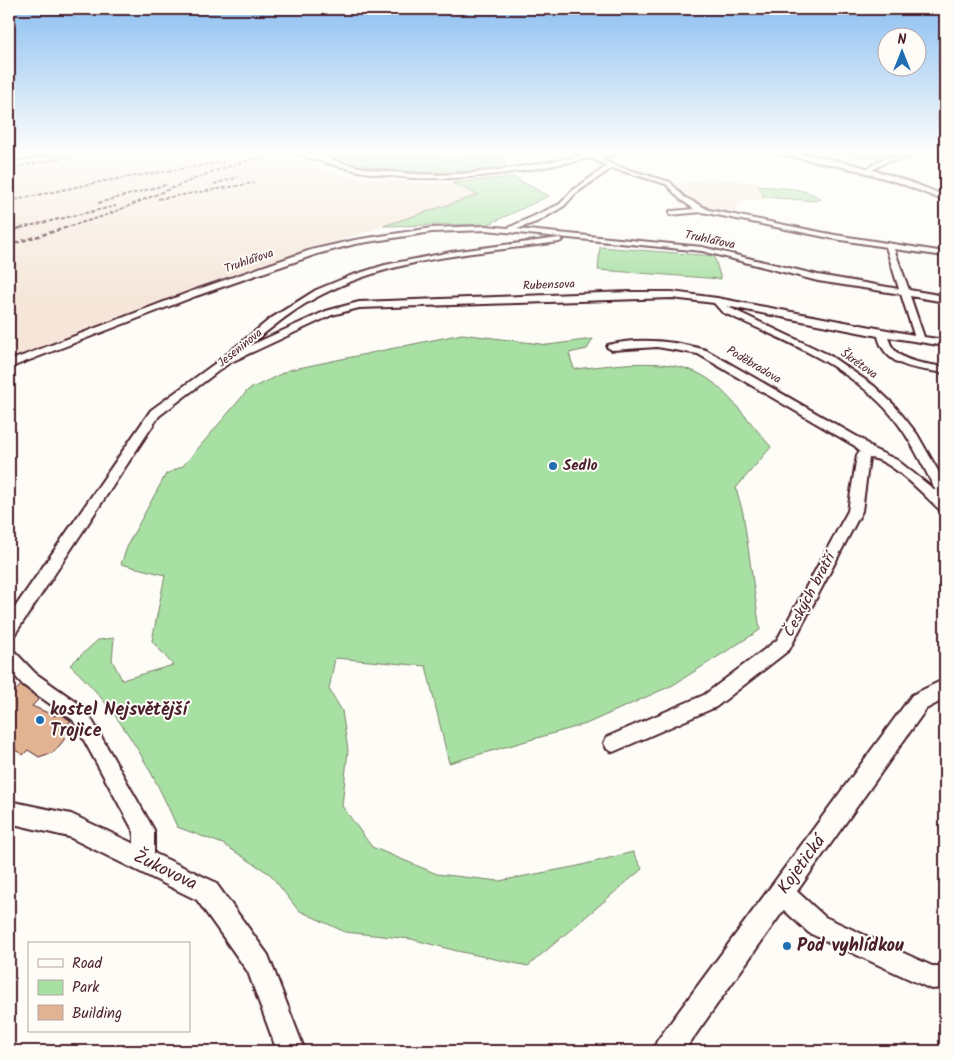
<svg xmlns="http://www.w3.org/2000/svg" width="954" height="1060" font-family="Kalam,sans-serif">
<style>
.built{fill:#f5e6d9}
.green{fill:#a8e0a4;stroke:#798068}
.building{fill:#e1b392;stroke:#4a1f2b}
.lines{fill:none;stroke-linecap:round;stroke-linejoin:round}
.minor-casing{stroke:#4a1f2b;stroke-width:4}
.tertiary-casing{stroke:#4a1f2b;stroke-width:4}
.secondary-casing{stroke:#4a1f2b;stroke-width:3}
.minor{fill:#fdfcf7;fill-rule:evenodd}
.tertiary{fill:#fdfcf7;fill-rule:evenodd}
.secondary{fill:#fdfcf7;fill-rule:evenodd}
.rail-far1{stroke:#4a1f2b;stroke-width:2;stroke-dasharray:4 2;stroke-linecap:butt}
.rail{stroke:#4a1f2b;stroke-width:2.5;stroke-dasharray:4.5 2.5;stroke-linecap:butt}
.poi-dot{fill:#1f6fb2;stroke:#fdfcf7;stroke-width:2}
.labels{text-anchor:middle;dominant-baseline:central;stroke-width:4;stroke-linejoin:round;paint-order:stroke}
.far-street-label{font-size:12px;fill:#4a1f2b;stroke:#fdfcf7}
.poi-label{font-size:15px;font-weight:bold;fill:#4a1f2b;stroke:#fdfcf7;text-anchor:start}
.street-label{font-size:15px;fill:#4a1f2b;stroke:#fdfcf7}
.near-poi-label{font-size:18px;font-weight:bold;fill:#4a1f2b;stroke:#fdfcf7;text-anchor:start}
.near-street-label{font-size:18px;fill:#4a1f2b;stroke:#fdfcf7}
</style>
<rect width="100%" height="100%" fill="#fdfcf7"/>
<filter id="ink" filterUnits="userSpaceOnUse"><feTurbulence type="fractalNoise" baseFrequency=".02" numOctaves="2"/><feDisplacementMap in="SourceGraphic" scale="10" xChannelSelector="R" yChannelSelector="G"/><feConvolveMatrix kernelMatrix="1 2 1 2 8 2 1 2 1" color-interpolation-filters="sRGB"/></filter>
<g filter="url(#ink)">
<path class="built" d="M85,151H295L294,158L337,174L397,182L452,183L479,195L212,282L9,360V165Z
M428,151H596L523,162L496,151L447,160Z
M708,179L758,182L766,200H743L733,214L700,205L693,200L677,184Z"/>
<path class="green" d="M323,151H428L447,160L493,154L504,157L505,166L509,169C461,172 410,177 363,165C349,162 336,155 323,151Z
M795,151H895L881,158L814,154Z
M513,177L549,196L489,224L383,226L478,195L452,183Z
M759,186C778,188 806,187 821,199L816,201L764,197Z
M600,247L714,256L721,279L598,270Z
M462,334L548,345L593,339L587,349L569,353L574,369C618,365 679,353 715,384C735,402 754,427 771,447L736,488L743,513L760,630L673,685L586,724L449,763L426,666L335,658L329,689L342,711L348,750L342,806L372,847L437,874L499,881L578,866L633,852L642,869L528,966L457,951L411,939L345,932L298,910L270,874L223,844L177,827C152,768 117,708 70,665L98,640L114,638L112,660L122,680L173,665L152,641L165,575L121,564L129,542L166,474L183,466L248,390L289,370Z"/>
<path class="building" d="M21,685L39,699L32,706L55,716L58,712L71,721L66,726L64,740L54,752L39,757L28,750L23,755L12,748H9V698Z"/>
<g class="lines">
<defs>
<path id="minor" d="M9,151L19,156L20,157L17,159L9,155Z
M899,151H905L907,158L888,161L870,171L865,170L884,158L901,156Z
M591,154L613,165L670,182L684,197L709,210L835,235L945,252V256L894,249L909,290L945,296V302L910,296L924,337L945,340V346L888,337C894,363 923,363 945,367V373C918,369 885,368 878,336L726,306L829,355L874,386L894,405L917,434L945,483V511L940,510C924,495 890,458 869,458L862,511L789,650L716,707L613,752L607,749L604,743L607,737L704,695L777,640L848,511L857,455L860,452L855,446L698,354L657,347L612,350L607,347L608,345C641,337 674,341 706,350L863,440L873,449L897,460L936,491C921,462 908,433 886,409C842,362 779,338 722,312L714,303L672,298L359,308L332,315L229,363L159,416L15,634L9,636V616L151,410L221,359L270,319L316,290L350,276L385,265L451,252L559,238L563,240L559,242C480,253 395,257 323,294C296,307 272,327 249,346L326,311L359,302L629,292H672L717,298L914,335L901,294L818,281L702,251L486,230L432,232L355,244L317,254L196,296L9,368V361L190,292L311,250L355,240L432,228L486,226L508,228L560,204L572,191L607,166L589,157ZM612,168L666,184L680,199L694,209L673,211H670V215L702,212L835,239L886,247L899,289L818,275L702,247L517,229L539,221L564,206L576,193Z
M9,649L15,652L35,673L85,708L154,830V861L151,868L144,871L137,868L134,861V832L73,720L23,685L9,669Z
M782,882L790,885L825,917L932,966H945V988L931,989L809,933L774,901L771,893L774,885Z"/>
<path id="tertiary" d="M294,151C311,149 333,161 350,165C367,169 385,172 403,173C472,180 539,163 607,151H625C615,157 589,158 576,161C496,177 418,188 338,166C324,162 306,159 294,151Z
M766,151C780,149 795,153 808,155C856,163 901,177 945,196V201L900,183L857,170Z
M945,679V699L926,709L684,1051H653L657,1041L912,695Z
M9,801L71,814L215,882L268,955L305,1051H277L248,972L197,900L69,837L9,823Z"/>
<path id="secondary" d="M49,151H66L62,153L9,161V157Z"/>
</defs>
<use href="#minor" class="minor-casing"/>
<use href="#tertiary" class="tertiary-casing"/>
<use href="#secondary" class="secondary-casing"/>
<use href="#minor" class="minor"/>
<use href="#tertiary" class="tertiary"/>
<use href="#secondary" class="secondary"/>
<path class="rail-far1" d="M9,168L100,151
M214,184L238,177
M158,199L254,183
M9,201L105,181L224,162
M98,203L168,184
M20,228L116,206
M64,228L104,216L214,171L250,160L290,152"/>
<path class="rail" d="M9,231L24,227
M9,245L68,227"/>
</g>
</g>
<linearGradient id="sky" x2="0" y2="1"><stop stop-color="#8cbff1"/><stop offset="0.51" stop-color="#fefefb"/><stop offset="1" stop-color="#fefefb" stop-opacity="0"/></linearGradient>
<rect width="954" height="299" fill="url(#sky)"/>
<g class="poi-dot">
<circle cx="553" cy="466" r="5"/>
<circle cx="40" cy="720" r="5"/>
<circle cx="787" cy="946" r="5"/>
</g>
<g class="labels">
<g class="far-street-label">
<text transform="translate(710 240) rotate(12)">Truhlářova</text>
<text transform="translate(249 261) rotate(-19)">Truhlářova</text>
<text transform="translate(549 285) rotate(-2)">Rubensova</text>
<text transform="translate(240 348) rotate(-39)">Jeseninova</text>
<text transform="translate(859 364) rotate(35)">Škrétova</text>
<text transform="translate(754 365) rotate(31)">Poděbradova</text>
</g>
<g class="poi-label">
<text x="563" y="466">Sedlo</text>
</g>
<g class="street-label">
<text transform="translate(810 595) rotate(-62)">Českých bratří</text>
</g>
<g class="near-poi-label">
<text x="50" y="710">kostel Nejsvětější<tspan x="50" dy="21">Trojice</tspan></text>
<text x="797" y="946">Pod vyhlídkou</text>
</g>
<g class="near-street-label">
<text transform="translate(802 865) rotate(-54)">Kojetická</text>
<text transform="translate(165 871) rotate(26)">Žukovova</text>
</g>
</g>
<rect width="954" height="1060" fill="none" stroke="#fdfcf7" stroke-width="30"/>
<rect x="15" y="15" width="924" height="1030" fill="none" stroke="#4a1f2b" stroke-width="2" filter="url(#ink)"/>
<rect x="28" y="942" width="162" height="90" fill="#fdfcf7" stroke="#b5a4a5"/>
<rect x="38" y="959" width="25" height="8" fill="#fdfcf7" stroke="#b5a4a5"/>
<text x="72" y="968" font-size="15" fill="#4a1f2b">Road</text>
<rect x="38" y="980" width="25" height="15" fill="#a8e0a4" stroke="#b5a4a5"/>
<text x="72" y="992" font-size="15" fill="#4a1f2b">Park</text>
<rect x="38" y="1005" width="25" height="15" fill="#e1b392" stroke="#b5a4a5"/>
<text x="72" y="1018" font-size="15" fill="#4a1f2b">Building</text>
<g transform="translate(902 52)"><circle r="24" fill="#fdfcf7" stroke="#b5a4a5"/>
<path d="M0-4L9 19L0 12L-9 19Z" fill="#1f6fb2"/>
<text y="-8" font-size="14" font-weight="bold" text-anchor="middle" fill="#4a1f2b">N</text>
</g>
</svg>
